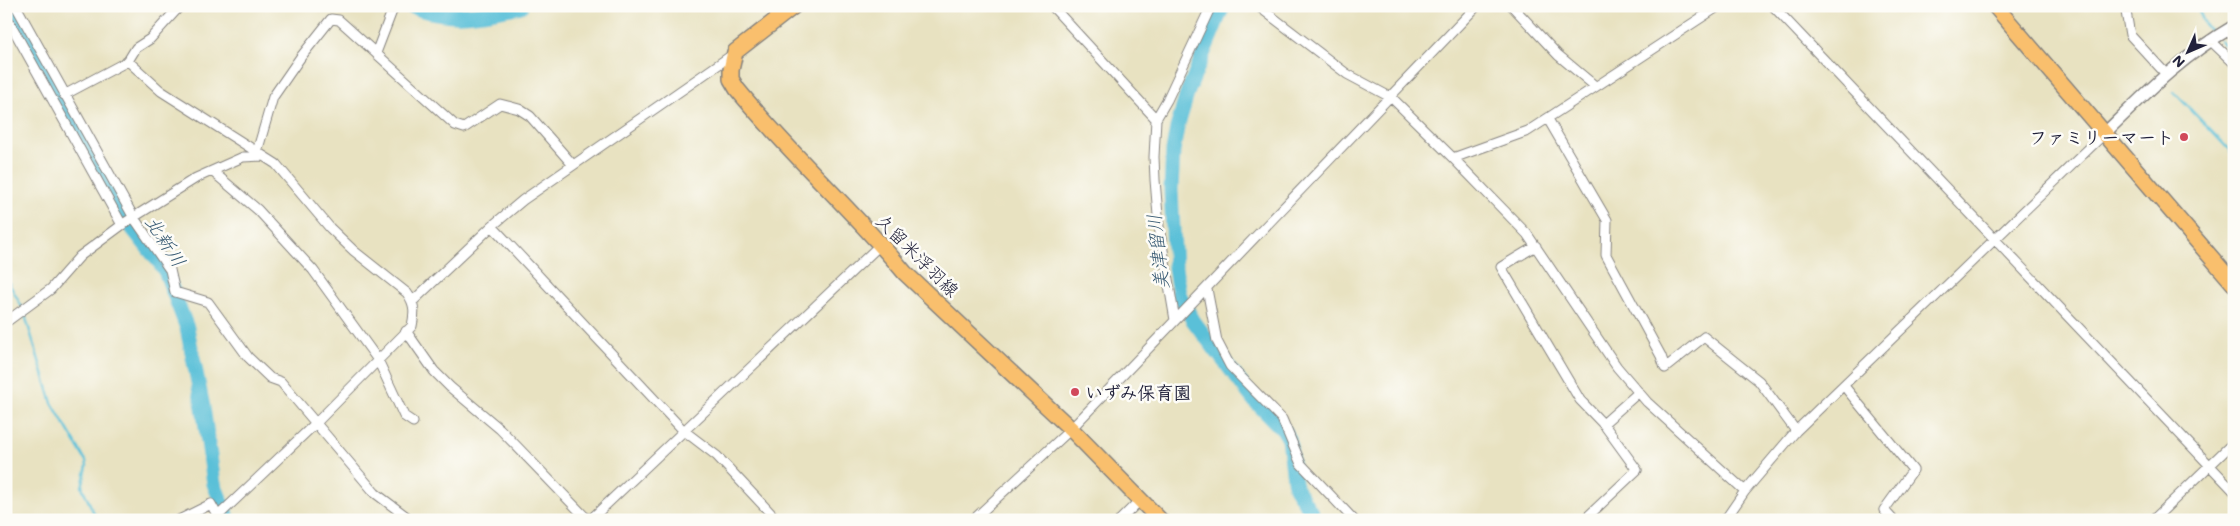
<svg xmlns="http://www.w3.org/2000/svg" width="2240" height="526" font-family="Mali,'Klee One',sans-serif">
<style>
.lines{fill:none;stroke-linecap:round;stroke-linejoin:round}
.stream{stroke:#5ac0d8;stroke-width:2.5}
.river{stroke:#5ac0d8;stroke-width:15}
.minor-casing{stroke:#85827e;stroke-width:11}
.tertiary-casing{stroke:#85827e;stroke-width:14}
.primary-casing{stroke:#85827e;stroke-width:18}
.trunk-casing{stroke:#85827e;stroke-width:18}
.minor{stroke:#fff;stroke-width:9}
.tertiary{stroke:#fff;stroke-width:11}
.primary{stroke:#f9bf6d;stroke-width:15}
.trunk{stroke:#f9bf6d;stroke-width:15}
.poi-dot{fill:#d1495b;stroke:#fdfcf7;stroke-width:2}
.labels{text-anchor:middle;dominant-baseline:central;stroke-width:5;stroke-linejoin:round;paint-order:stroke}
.poi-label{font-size:18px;font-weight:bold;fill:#22223b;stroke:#fdfcf7;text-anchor:end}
.street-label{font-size:18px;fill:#22223b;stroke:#fdfcf7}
.water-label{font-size:19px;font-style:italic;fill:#365972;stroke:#fdfcf7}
</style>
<rect width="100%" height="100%" fill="#fdfcf7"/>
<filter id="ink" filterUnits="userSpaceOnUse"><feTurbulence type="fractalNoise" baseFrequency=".02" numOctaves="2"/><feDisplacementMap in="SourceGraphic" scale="10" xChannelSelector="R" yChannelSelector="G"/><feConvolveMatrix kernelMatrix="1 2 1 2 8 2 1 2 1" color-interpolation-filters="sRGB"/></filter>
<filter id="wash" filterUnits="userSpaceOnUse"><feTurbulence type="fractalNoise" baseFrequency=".0096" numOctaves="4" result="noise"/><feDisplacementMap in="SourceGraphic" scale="20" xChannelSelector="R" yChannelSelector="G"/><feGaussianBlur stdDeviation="1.12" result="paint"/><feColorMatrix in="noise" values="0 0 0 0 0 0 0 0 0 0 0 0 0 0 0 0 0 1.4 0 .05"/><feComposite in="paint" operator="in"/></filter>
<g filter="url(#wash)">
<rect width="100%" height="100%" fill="#e8e2c1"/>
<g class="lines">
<path class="stream" d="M2197,6L2205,25L2214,34
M2220,40L2234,53
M2174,92L2234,155
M6,278L22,307
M24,312L52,403L86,461L87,466L82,487L97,520"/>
<path class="river" d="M9,6L133,229L160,263L166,273L187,328L203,407L214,484L229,520
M409,6C452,21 477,15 521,6
M1223,6L1188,91L1177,128L1173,151L1171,190L1175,268L1179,294L1192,319L1253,399L1285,432L1289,439L1295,487L1316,520"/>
</g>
</g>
<g filter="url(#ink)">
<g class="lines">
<defs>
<path id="minor" d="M16,6L134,218L170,270L175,292L208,302L248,357L270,378L281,382L375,493L411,520
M1052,6L1156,119
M1258,6L1347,74L1392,98L1453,158L1527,234L1617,367L1647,402L1745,491
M1512,6L1558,55L1595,86
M1773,6L2234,491
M2125,6L2130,35L2166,74
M6,16L122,225
M2210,40L2234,63
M376,53L394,6
M128,61L161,91L276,164L330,228L354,251L407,293C415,304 415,312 412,326L317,422L218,516
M64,95L128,61L136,48L150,39L180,6
M1548,119L1607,220L1606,255L1661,356L1665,368L1704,337L1759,381L1796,431
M257,152L273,97L300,58L331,19L339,20L348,28L455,125L464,128L500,104L519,109L530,116L573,165
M1453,158L1528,131L1719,6
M212,171L258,210L313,270L378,360L404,416L413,422
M492,226L683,430L717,456L777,520
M1536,246L1501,267L1580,400L1605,426L1637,470L1584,520
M1207,289L1217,341L1230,366L1282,419L1301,464L1354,520
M413,301L492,226L523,200L735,53
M1175,320L1159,227L1155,180L1154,157L1156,119L1167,100L1211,6
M6,322L51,289L80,256L126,222L196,178L243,157L263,156
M406,331L434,371L450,387L500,429L588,520
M1844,386L1913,470L1884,510L1893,520
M1603,424L1639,392
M179,520L211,504L220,520
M590,520L881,244
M973,520L1071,429L1477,6
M1120,520L1141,499
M1725,520L1745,491L1796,431L2105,133
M2153,520L2234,442"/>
<path id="tertiary" d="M2105,133C2148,91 2181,57 2234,26"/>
<path id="primary" d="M794,6L735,52L731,70V79L737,89C789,153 852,209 905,273L1071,429L1160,520"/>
<path id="trunk" d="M1995,6L2234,284"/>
</defs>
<use href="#minor" class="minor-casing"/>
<use href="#tertiary" class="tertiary-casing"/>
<use href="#primary" class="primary-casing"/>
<use href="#trunk" class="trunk-casing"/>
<use href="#minor" class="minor"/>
<use href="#tertiary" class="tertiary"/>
<use href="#primary" class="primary"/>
<use href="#trunk" class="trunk"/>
</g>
</g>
<g class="poi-dot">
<circle cx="2184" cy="137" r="5"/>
<circle cx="1075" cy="392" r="5"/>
</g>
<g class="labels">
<g class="poi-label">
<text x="2174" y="137">ファミリーマート</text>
<text x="1085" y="392" text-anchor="start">いずみ保育園</text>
</g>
<g class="street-label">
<text transform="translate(918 255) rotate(45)">久留米浮羽線</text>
</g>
<g class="water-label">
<text transform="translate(166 241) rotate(57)">北新川</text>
<text transform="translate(1157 252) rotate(-96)">美津留川</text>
</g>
</g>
<rect width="2240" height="526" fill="none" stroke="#fdfcf7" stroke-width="25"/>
<g transform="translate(2188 52) rotate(225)" stroke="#fdfcf7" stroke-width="4" paint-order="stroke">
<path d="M0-4L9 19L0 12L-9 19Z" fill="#22223b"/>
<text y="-8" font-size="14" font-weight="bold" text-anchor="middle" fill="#22223b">N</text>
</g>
</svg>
